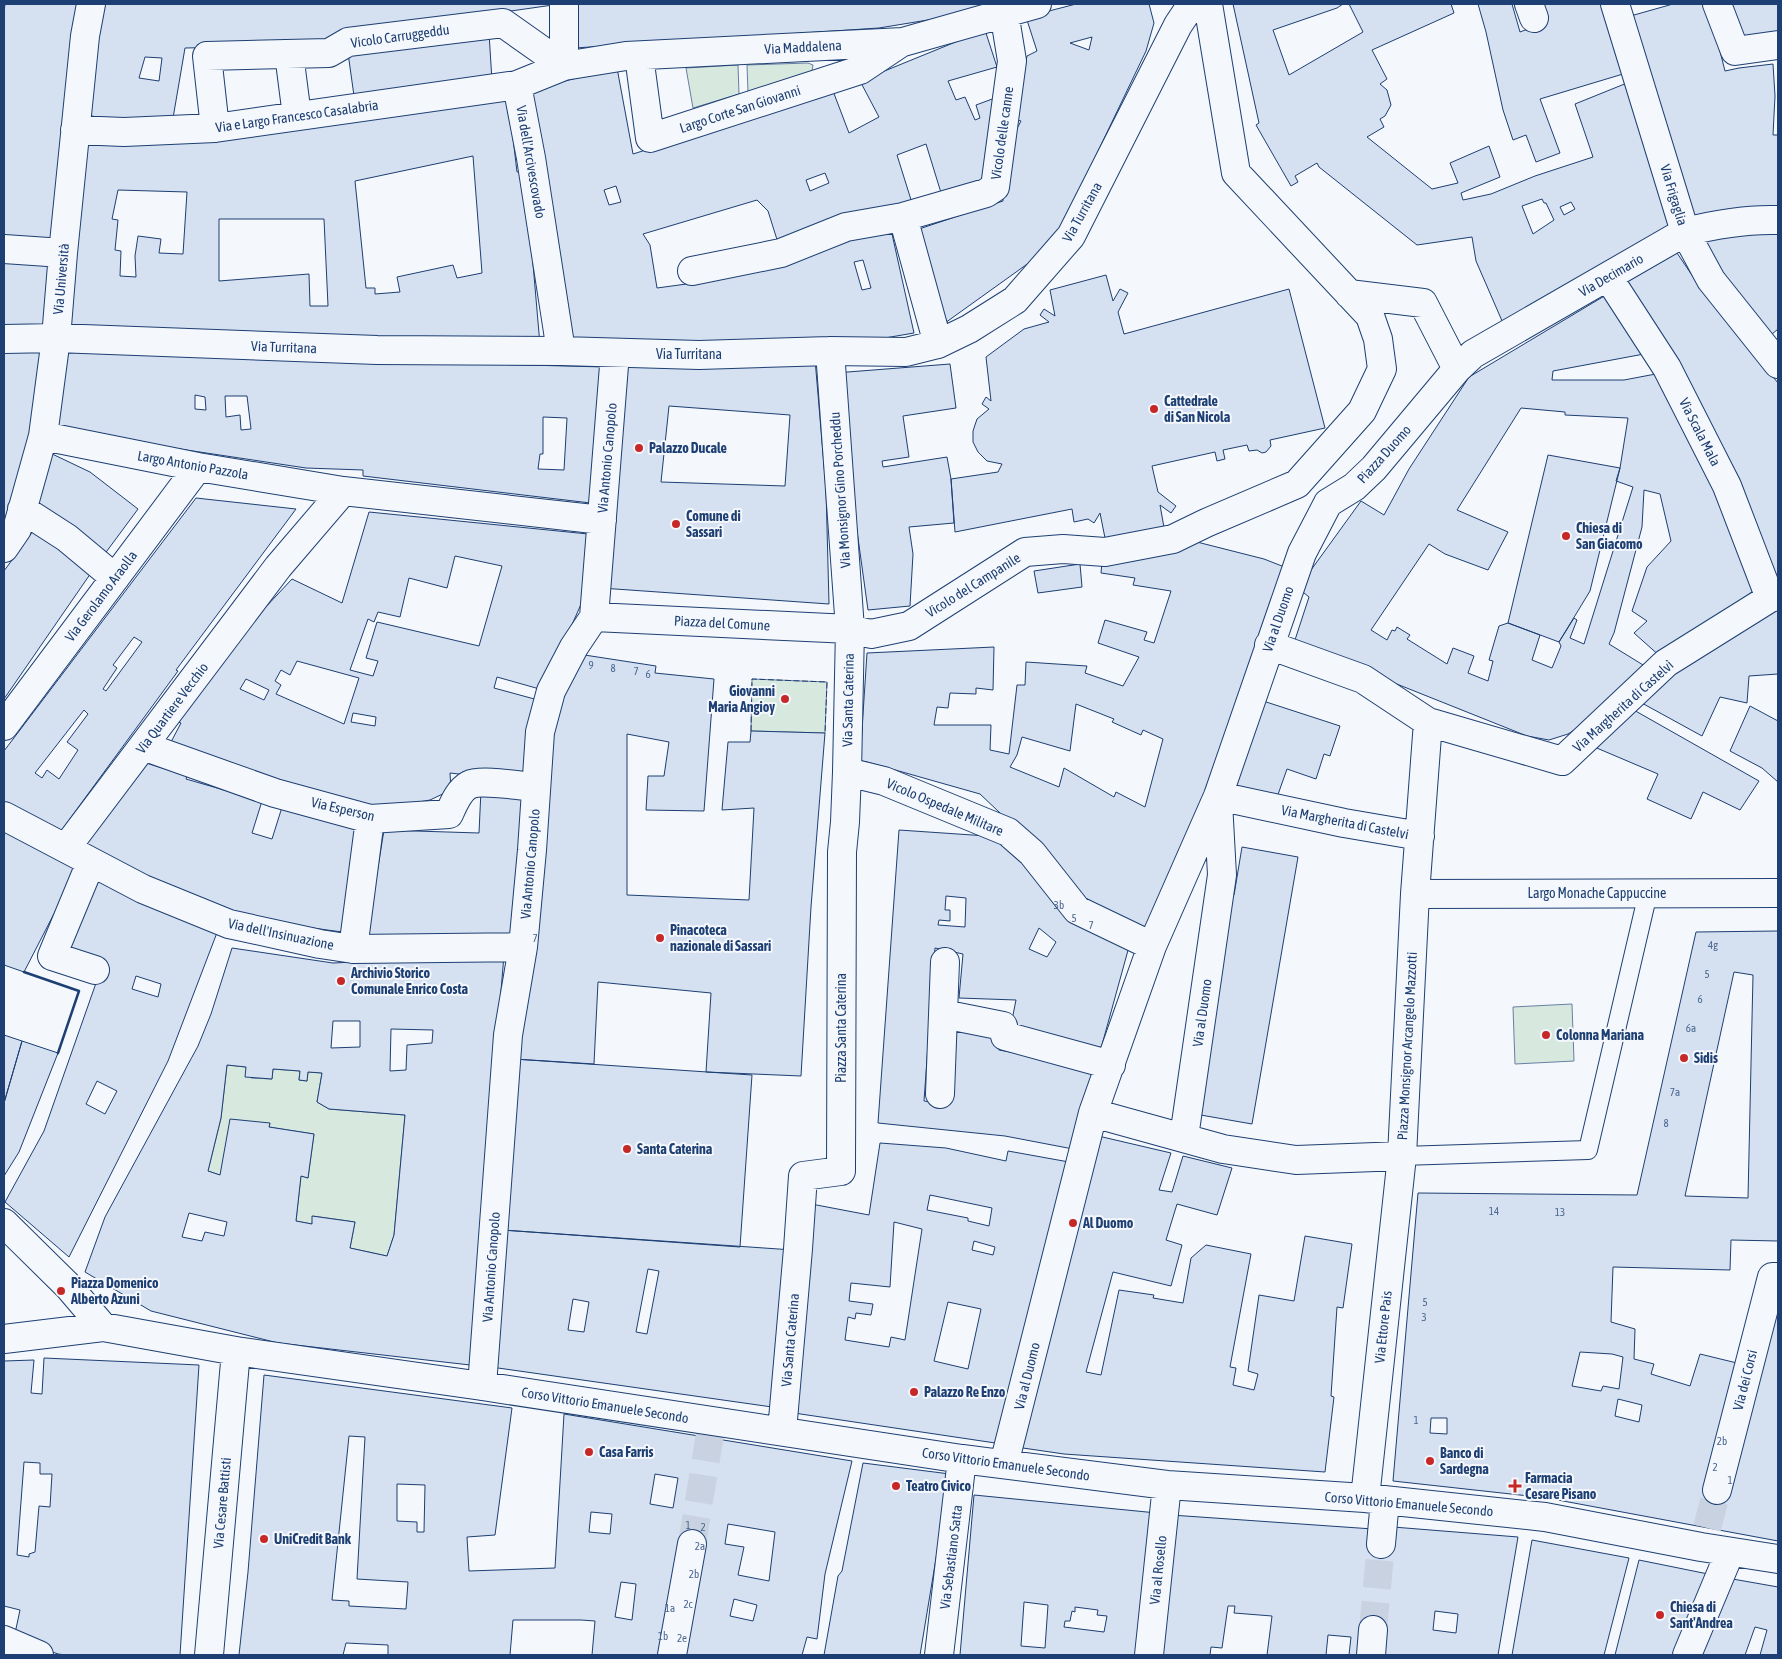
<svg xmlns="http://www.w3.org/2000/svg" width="1782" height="1659" font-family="'Asap Condensed',sans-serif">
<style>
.green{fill:#d7e8df;stroke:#687fa3}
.building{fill:#d5e0f0;stroke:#1d3f73;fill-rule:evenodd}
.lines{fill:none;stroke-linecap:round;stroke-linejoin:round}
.street-tunnel{stroke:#c9d2e0;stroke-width:28;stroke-dasharray:28 14;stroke-linecap:butt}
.lane-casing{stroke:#1d3f73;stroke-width:20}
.street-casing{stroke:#1d3f73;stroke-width:30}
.lane{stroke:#f4f7fb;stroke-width:18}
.street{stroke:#f4f7fb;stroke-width:28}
.fence{stroke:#1d3f73;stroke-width:1;stroke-dasharray:6 2.5;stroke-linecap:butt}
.wall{stroke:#1d3f73;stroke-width:2.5}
.poi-dot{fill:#c62828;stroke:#f4f7fb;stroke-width:2}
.labels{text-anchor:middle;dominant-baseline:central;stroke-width:4;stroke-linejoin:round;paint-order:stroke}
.number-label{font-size:11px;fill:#4b6792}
.street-label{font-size:14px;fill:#1d3f73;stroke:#f4f7fb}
.poi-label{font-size:14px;font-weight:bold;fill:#1d3f73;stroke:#f4f7fb;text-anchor:start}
</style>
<rect width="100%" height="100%" fill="#f4f7fb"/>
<path class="green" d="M808,63L813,65L812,71L748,92L747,65Z
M738,65L739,94L693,108L686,68Z
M752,679L827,682L825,733L751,731Z
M1572,1004L1574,1061L1515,1064L1513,1007Z
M227,1065L246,1067L251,1078L272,1079L273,1069L300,1071L299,1080L307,1081L308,1072L322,1073L317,1102L329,1109L405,1115L394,1235L387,1256L350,1248L355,1222L313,1216L312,1224L296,1221L301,1176L308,1178L314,1134L269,1127L270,1123L220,1175L208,1171L221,1118Z"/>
<path class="building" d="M5,4H85L55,239L4,237V12Z
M103,4H553V5L328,37L329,45L185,48L172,124L127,123L87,115ZM145,57L162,58L159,81L139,78Z
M574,4H1013L989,10L879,28L575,48Z
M1076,4H1149L1154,23L1146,51L1067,216L1044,252L945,323L913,231L1003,201V174L1011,140L1021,121L1014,119L1027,56L1037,51L1026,17ZM1092,37L1089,50L1070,43Z
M1233,4H1343L1337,8L1273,30L1289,75L1363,32L1349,4H1451L1454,13L1372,50L1387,79L1380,84L1387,90L1391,105L1385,116L1380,119L1384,127L1367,137L1432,189L1458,183L1450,163L1489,146L1500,177L1461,193L1463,200L1491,194L1535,176L1593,157L1575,104L1627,83L1669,226L1506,330L1476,261L1472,237L1417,245L1319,167L1317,163L1295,176L1298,182L1291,186L1256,125L1259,123ZM1542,199L1544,203H1546L1554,220L1533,234L1522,206ZM1571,202L1575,209L1564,215L1560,207Z
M1478,4H1512L1520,32L1548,21L1542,4H1601L1623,74L1540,99L1560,153L1536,162L1526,135L1513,140L1503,110L1486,32Z
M1673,4H1708L1725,71L1739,68L1773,64L1775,96L1773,135H1778V214L1689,220L1627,17Z
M1722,4H1778V37H1731Z
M985,30L997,67L948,81L956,100L965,97L975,120L980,118L976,105L995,98L984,186L942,196L926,144L897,155L912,203L779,246L768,211L757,200L643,234L650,245L657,288L716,280L890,225L914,333L873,340L573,346L556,228L525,91L617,68L633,154L833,91L849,133L879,117L860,81ZM825,173L829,183L810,191L806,180ZM616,186L621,202L609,205L604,190ZM863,260L871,288L862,290L854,262Z
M489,33L492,81L355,103L348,53Z
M508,96L517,172L525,171L540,345L68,331L85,144ZM473,156L482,273L457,278L453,265L397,277L400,292L375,294V288H366L355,181ZM118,190L187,192L183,254L159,253L161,239L138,236L135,256L136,277L120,276L121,251L115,250L118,220L112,219ZM219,219H324L328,306H310L309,274L219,281Z
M1778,226V329L1765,340L1699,237Z
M1677,253L1700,287L1778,383V581L1739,478L1686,378L1625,283Z
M4,261L54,264L46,329L4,328Z
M1106,275L1113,301L1120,289L1128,293L1118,312L1124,334L1289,289L1325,428L1270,440L1271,446L1266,452L1262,453L1257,450L1249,451L1247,445L1223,450L1225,459L1217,461L1215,452L1152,466L1158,492L1176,506L1171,513L1160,505L1165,533L1106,543L1100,513L1094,523L1088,519L1074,522L1072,509L955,532L951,479L998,472L1002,464L987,461L978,452L973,442V431L977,419L989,409L982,404L986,397L991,401L986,357L1024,329L1049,322L1040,315L1044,309L1055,316L1050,290Z
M1606,295L1644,354L1553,371L1552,380H1624L1661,373L1722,499L1756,589L1662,658L1634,633L1647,621L1632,611L1647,567L1671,541L1660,494L1644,490L1642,527L1614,633L1609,644L1648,668L1605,711L1568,734L1549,740L1527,736L1294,643L1309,597L1298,588L1361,501L1384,515L1409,469L1469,377ZM1521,408L1565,412V415L1628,418L1620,468L1616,481L1633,487L1584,644L1570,638L1577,620L1574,618L1559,642L1561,646L1552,668L1532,660L1540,635L1508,623L1499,626L1489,660L1493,661L1488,681L1468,673L1474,656L1453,648L1447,664L1407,639L1410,635L1397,627L1395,631L1392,630L1387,640L1371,630L1429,544L1445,554L1488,570L1508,532L1457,510Z
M4,349L44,350L23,486L4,531Z
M65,349L244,358L606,367L599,504L363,476V470L306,468L53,430ZM195,395L205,397L206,410L195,409ZM225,396H247L251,429L241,430L240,415L226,417ZM543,417L567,418L564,470L538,469L540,454H543Z
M623,357L815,359L826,489L829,604L601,588ZM669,406L790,415L785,486L661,482Z
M950,364L956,408L903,416L909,457L882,461L883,467L947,457L951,479L954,523L909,527L913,554L910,606L868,610L835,373Z
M48,452L90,472L138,509L101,559L33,505Z
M1548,455L1620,468L1590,591L1559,642L1508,623Z
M196,498L296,509L176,670L178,671L58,835L4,806V751ZM134,637L142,642L106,691L103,689L117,668L113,665ZM84,710L88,714L67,742L78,750L59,779L47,770L42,778L35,773Z
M369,512L598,535L590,584L543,690L497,677L494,688L538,700L529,782L450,773L451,790L430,800L398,806L362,810L171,742L181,723L178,722L189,700L218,658L292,579L342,603ZM455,556L502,566L479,646L377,622L366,658L378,661L373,676L350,670L368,619L374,622L378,612L400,617L409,578L447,588ZM297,661L359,678L344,724L276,694L281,685L275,681L281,670L290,675ZM246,679L269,690L264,700L240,689ZM353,713L376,717L375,726L351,722Z
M36,527L93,570L4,699V571Z
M1193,541L1264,559L1287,568L1194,831L1146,933L1096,909L1069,886L1054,864L980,794L860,760L867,653L994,647L993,690L976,688V694L950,693L948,708L937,707L934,725H991L990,750L1009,754L1017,685H1025L1026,662L1087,666L1085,673L1123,686L1139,657L1098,643L1105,620L1147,632L1144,640L1154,643L1171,591L1133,585L1135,578L1101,573L1102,562L1179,552ZM1076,704L1114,719L1112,722L1141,735L1143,730L1163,739L1145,807L1116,792L1114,797L1064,768L1059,787L1010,767L1017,755L1022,737L1070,751Z
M1080,564L1082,587L1038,593L1034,571Z
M1778,606V674L1749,676L1747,703L1720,697L1702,736L1640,702L1673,672Z
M578,654L656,666L655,673L714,679L704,811L646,810L648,776H664L669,742L627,734V895L749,900L754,808L722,810L728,742H750L751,731L825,733L811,907L801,1076L706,1072L711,993L598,982L594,1064L514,1059L552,731Z
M1257,699L1340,726L1330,756L1324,754L1316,779L1287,769L1275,803L1228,787Z
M1750,706L1778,721V782L1762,768L1730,751Z
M1632,709L1759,781L1740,810L1703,792L1691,819L1647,799L1658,774L1592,746Z
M143,762L187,776L186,779L262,801L252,833L272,839L283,804L356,827L350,933L282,924L222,911L84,846Z
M481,790L528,793L519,938L367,935L384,830L479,833Z
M4,825L78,867L24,972L4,965Z
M899,830L987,836L1007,845L1130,943L1100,1052L1010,1030L1016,1000L959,998L963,954L935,948L924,1101L946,1104L955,1027L1002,1035L999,1050L1096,1067L1073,1149L1005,1136L878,1123ZM946,896L966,898L965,927L938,925L939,920L950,921V910H945ZM1039,928L1056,942L1047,957L1029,949Z
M1242,847L1298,857L1252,1124L1195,1114L1231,895H1234Z
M95,876L218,930L168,1061L69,1257L5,1202L44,1131L102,966L64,951ZM136,976L161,984L158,997L132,989ZM97,1081L117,1091L105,1114L86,1104Z
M1778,931V1241L1731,1240L1730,1270L1613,1267L1611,1322L1635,1329L1634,1359L1654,1364L1651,1374L1690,1386L1700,1354L1741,1364L1778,1301V1541L1547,1498L1393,1481L1418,1193L1637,1195L1696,932ZM1734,972L1753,975L1748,1198L1685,1196ZM1580,1352L1612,1354L1623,1357L1619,1389L1603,1386L1601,1391L1572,1386ZM1618,1399L1642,1405L1639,1422L1615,1416ZM1431,1418H1447V1434L1430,1433Z
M232,948L333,963L504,955L470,1365L278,1343L151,1311L85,1272L105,1217L198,1046L211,1014ZM333,1021H360V1047L331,1048ZM391,1029L433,1030L432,1043L407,1045L406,1070L390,1071ZM227,1065L246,1067L245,1077L272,1079L273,1069L300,1071L299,1080L307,1081L308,1072L322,1073L317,1102L329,1109L405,1115L394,1235L387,1256L350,1248L355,1222L312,1216V1224L296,1221L301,1176L308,1178L314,1134L269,1127L270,1123L230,1119L220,1175L208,1171L221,1118ZM189,1213L227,1222L224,1236L205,1232L202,1241L182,1237Z
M4,1035L22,1041L4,1103Z
M22,1041L58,1053L19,1152L4,1176V1103Z
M514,1059L752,1075L740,1247L502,1230Z
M1094,1135L1171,1153L1159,1190L1172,1192L1183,1156L1232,1168L1217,1215L1177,1204L1166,1240L1182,1245L1171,1286L1113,1272L1086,1372L1101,1375L1119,1290L1154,1295L1153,1298L1183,1303L1191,1258L1206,1245L1251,1254L1230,1367L1236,1368L1233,1385L1254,1390L1258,1374L1248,1371L1259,1295L1294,1301L1305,1236L1352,1244L1343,1308L1337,1307L1331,1396L1334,1397L1325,1472L1064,1454L1016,1447Z
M880,1143L946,1148L1006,1161L1008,1151L1069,1162L1002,1444L794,1413L806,1203L869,1215ZM930,1195L992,1208L989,1226L968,1221V1218L927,1210ZM894,1222L922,1229L905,1340L891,1337L889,1347L845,1340L848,1317L855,1319L856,1313L871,1315L873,1304L849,1301L851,1283L890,1287ZM974,1241L995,1247L993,1255L972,1250ZM948,1302L981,1309L968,1369L934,1361Z
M502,1230L793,1250L779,1408L491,1367ZM648,1269L659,1271L647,1334L636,1332ZM573,1299L589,1302L584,1332L568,1330Z
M44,1358L199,1365L180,1655H66L58,1654L14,1638L20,1610L4,1606V1361L34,1360L31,1393L42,1394ZM24,1462L40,1463V1474H52L50,1507L39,1506L35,1552L29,1554V1557L17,1555Z
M264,1375L512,1408L495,1535L467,1537L469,1571L555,1568L564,1414L852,1461L825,1574L817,1639L807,1637L802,1655H592L595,1621L581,1620H513L510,1655H388V1645L346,1643L343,1655H239L248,1572ZM349,1436L365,1437L357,1579L408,1582L406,1609L349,1606V1601L332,1600ZM655,1474L678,1478L673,1508L650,1504ZM397,1484L425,1485L424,1532H417V1522L397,1521ZM591,1512L612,1514L610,1534L589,1532ZM728,1524L775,1532L769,1581L738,1575L744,1547L725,1544ZM621,1582L636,1584L632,1620L615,1617ZM734,1599L757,1605L753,1621L730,1616Z
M863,1463L950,1474L920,1655H824L838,1576L842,1571Z
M974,1495L1157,1513L1141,1655H960ZM1024,1602L1048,1605L1045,1648L1021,1646ZM1075,1607L1098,1610L1097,1615L1107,1616L1104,1632L1064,1627L1065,1621H1070L1072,1611L1075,1612Z
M1171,1515L1373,1529L1393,1527L1518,1537L1498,1655H1349L1351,1637L1328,1635L1326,1655H1267L1272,1616L1234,1613L1235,1606H1228L1222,1648L1211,1647L1210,1655H1158ZM1435,1611L1458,1614L1456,1633L1433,1630Z
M1532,1540L1629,1558L1604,1655H1512Z
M1639,1560L1713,1575L1678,1655H1615Z
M1727,1578L1778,1587V1655H1760L1767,1630L1755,1627L1745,1655H1695Z"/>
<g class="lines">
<path class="street-tunnel" d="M1707,1528L1717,1490
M692,1544L710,1434
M1373,1630L1381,1544"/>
<defs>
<path id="lane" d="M1402,1156L1588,1150L1648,893"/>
<path id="street" d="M564,4V66
M1529,4L1534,18
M1615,4L1685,232L1711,280L1778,364
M1717,4L1735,51L1778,45
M289,54L297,116
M639,56L650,138L860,70L902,42
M517,85L531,158L561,351
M215,128L207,56L329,53L348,42L503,23L564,66
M75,130L124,132L215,128L517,85L564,66L626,56L903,42L1037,4
M903,217L938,344
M4,249L63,253
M692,271L781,253L846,227L903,217L986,193L995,187L1012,61L1004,12
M1608,277L1667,368L1727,486L1770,598
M1349,294L1423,303L1457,369
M4,339L56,338L377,350L561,351L699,355L830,351L906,352L938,344L969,329L1015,300L1071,236L1178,25L1192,4
M43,436L198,467L343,491L602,520
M1328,503L1354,487L1374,468L1457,369L1473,354L1685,232C1716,224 1746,219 1778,220
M22,509L67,538L115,578
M4,548L17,529L43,436L56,338L63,253L85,36L91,4
M594,617L850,629L871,634L909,626L1025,552L1063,549L1105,552L1173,539L1206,523L1297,484L1362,411L1382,369L1378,339L1370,316L1236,173L1208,4
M1269,645L1363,679L1428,722L1562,761L1666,663L1770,598L1778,596
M4,726L198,467
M143,746L275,793L370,819L449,814C453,805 459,790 469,785C480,779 521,786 535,787
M847,772L884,781L1008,832L1032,853L1077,910L1152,946
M1218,796L1344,823L1420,836
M4,816L143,889L229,924L320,944L353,949L523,947
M66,848L278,567L343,491
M91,862L52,956L95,970
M1415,894L1778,893
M353,949L370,819
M943,1014L1003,1026L1005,1036L1111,1065
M940,1094L945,962
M1093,1113L1223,1149L1296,1160L1402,1156
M1184,1137L1222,875L1218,802
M4,1223L68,1286L103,1327
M4,1339L103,1327L236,1351L482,1386L962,1459L1167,1485L1365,1498L1545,1517L1701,1547L1778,1559
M482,1386L508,1035L523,947L532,850L540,732L551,691L574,647L594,617L615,353
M782,1431L798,1249L803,1176L841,1171L842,852L845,822L847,772L850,629L830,351
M1004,1464L1093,1113L1152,946L1218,796L1302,553L1328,503
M1717,1490L1772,1277H1778
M1365,1498L1402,1156L1415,894L1428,722
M1381,1544L1385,1500
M4,1640L39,1655
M209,1655L236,1351
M672,1655L692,1544
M939,1655L962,1459
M1149,1655L1167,1485
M1371,1655L1373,1630
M1687,1655L1730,1552"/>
</defs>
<use href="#lane" class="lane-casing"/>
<use href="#street" class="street-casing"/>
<use href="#lane" class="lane"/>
<use href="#street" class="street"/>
<path class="fence" d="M751,731L752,679L827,682L825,733"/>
<path class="wall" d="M24,972L79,991L58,1053"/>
</g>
<g class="poi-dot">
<circle cx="1154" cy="409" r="5"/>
<circle cx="639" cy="448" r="5"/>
<circle cx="676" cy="524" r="5"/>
<circle cx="1566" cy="536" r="5"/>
<circle cx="785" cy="699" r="5"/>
<circle cx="660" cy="938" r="5"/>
<circle cx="341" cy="981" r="5"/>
<circle cx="1546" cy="1035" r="5"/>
<circle cx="1684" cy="1058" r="5"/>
<circle cx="627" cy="1149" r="5"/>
<circle cx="1073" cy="1223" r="5"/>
<circle cx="61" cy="1291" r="5"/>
<circle cx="914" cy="1392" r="5"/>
<circle cx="589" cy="1452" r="5"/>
<circle cx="1430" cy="1461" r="5"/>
<circle cx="896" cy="1486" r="5"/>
<path d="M1512.5 1478.5h5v5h5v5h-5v5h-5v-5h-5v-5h5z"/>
<circle cx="264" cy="1539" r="5"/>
<circle cx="1660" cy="1615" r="5"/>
</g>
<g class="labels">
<g class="number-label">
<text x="591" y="665">9</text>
<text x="613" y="668">8</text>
<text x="636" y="671">7</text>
<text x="648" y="674">6</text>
<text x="1059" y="905">3b</text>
<text x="1074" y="918">5</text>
<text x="1091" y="925">7</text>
<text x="535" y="938">7</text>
<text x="1713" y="945">4g</text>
<text x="1707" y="974">5</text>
<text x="1700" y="999">6</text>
<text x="1691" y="1028">6a</text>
<text x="1675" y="1092">7a</text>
<text x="1666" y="1123">8</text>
<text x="1494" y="1211">14</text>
<text x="1560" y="1212">13</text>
<text x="1425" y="1302">5</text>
<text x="1424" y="1317">3</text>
<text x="1416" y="1420">1</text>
<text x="1722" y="1441">2b</text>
<text x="1715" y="1467">2</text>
<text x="1730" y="1480">1</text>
<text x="688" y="1525">1</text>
<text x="703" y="1527">2</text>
<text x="700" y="1546">2a</text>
<text x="694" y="1574">2b</text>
<text x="688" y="1604">2c</text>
<text x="670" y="1608">1a</text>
<text x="663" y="1636">1b</text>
<text x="682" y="1638">2e</text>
</g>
<g class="street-label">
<text transform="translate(400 36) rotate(-8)">Vicolo Carruggeddu</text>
<text transform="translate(803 47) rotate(-3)">Via Maddalena</text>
<text transform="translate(740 109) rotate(-18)">Largo Corte San Giovanni</text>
<text transform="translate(297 116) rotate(-8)">Via e Largo Francesco Casalabria</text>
<text transform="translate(1002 133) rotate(-82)">Vicolo delle canne</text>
<text transform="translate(531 162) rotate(80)">Via dell'Arcivescovado</text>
<text transform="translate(1674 195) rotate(73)">Via Frigaglia</text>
<text transform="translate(1082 212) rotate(-61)">Via Turritana</text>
<text transform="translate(1611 275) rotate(-30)">Via Decimario</text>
<text transform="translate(61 279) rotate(-85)">Via Università</text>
<text transform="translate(284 347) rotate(2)">Via Turritana</text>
<text x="689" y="354">Via Turritana</text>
<text transform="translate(1700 432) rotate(63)">Via Scala Mala</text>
<text transform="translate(1384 454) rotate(-48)">Piazza Duomo</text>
<text transform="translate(607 458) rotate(-85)">Via Antonio Canopolo</text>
<text transform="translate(193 465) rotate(10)">Largo Antonio Pazzola</text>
<text transform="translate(840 490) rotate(-94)">Via Monsignor Gino Porcheddu</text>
<text transform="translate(973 585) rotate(-32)">Vicolo del Campanile</text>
<text transform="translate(101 596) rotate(-53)">Via Gerolamo Araolla</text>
<text transform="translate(1278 619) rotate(-71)">Via al Duomo</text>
<text transform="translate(722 623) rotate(3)">Piazza del Comune</text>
<text transform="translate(848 700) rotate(-89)">Via Santa Caterina</text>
<text transform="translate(1623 706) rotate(-42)">Via Margherita di Castelvì</text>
<text transform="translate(172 708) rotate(-53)">Via Quartiere Vecchio</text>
<text transform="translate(945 807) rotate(23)">Vicolo Ospedale Militare</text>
<text transform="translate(343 809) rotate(13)">Via Esperson</text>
<text transform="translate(1345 822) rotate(11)">Via Margherita di Castelvi</text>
<text transform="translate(530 864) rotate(-85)">Via Antonio Canopolo</text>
<text x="1597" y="893">Largo Monache Cappuccine</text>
<text transform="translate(281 934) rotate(12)">Via dell'Insinuazione</text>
<text transform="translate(1202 1013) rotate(-82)">Via al Duomo</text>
<text transform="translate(841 1028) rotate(-90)">Piazza Santa Caterina</text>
<text transform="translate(1407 1046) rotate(-87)">Piazza Monsignor Arcangelo Mazzotti</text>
<text transform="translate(491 1267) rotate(-86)">Via Antonio Canopolo</text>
<text transform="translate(1383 1327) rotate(-84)">Via Ettore Pais</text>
<text transform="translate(790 1340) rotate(-85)">Via Santa Caterina</text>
<text transform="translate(1027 1376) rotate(-76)">Via al Duomo</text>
<text transform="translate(1745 1380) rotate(-76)">Via dei Corsi</text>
<text transform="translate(605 1405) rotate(9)">Corso Vittorio Emanuele Secondo</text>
<text transform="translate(1006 1464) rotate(8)">Corso Vittorio Emanuele Secondo</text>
<text transform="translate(222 1503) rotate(-85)">Via Cesare Battisti</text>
<text transform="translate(1409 1504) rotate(5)">Corso Vittorio Emanuele Secondo</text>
<text transform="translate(951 1557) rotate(-83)">Via Sebastiano Satta</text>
<text transform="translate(1158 1570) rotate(-84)">Via al Rosello</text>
</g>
<g class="poi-label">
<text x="1164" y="401">Cattedrale<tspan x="1164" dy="16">di San Nicola</tspan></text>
<text x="649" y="448">Palazzo Ducale</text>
<text x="686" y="516">Comune di<tspan x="686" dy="16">Sassari</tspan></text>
<text x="1576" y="528">Chiesa di<tspan x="1576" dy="16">San Giacomo</tspan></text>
<text x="775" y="691" text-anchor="end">Giovanni<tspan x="775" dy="16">Maria Angioy</tspan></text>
<text x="670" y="930">Pinacoteca<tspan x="670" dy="16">nazionale di Sassari</tspan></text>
<text x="351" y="973">Archivio Storico<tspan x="351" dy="16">Comunale Enrico Costa</tspan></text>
<text x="1556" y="1035">Colonna Mariana</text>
<text x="1694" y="1058">Sidis</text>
<text x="637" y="1149">Santa Caterina</text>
<text x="1083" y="1223">Al Duomo</text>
<text x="71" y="1283">Piazza Domenico<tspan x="71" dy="16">Alberto Azuni</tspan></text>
<text x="924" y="1392">Palazzo Re Enzo</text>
<text x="599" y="1452">Casa Farris</text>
<text x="1440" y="1453">Banco di<tspan x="1440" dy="16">Sardegna</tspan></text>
<text x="1525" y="1478">Farmacia<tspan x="1525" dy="16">Cesare Pisano</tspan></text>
<text x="906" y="1486">Teatro Civico</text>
<text x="274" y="1539">UniCredit Bank</text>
<text x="1670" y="1607">Chiesa di<tspan x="1670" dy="16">Sant'Andrea</tspan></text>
</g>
</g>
<rect width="1782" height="1659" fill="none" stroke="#1d3f73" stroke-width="10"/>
</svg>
